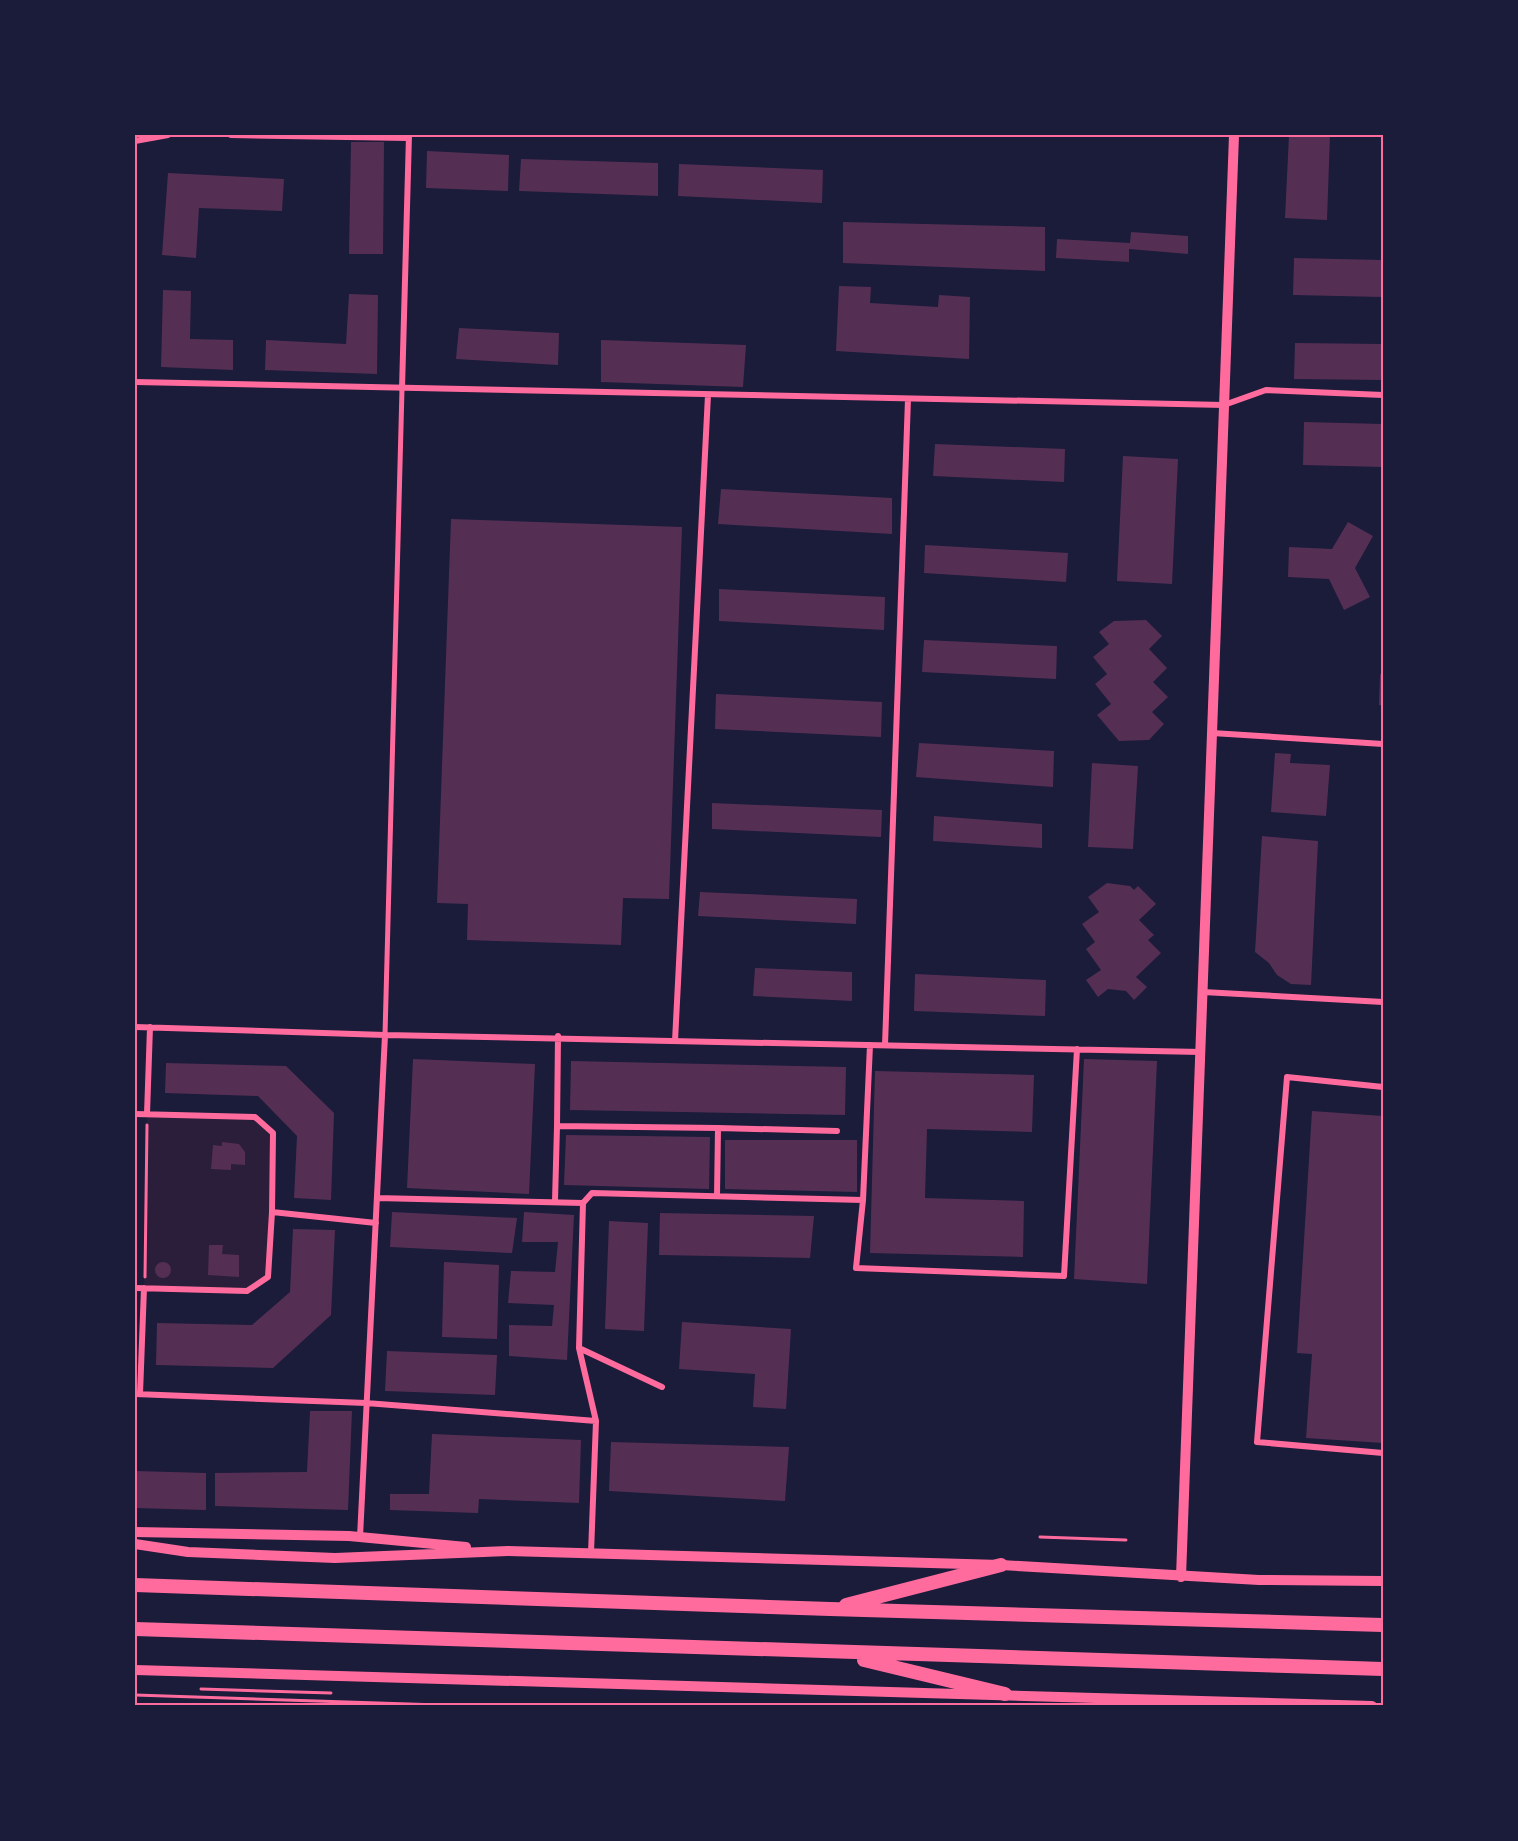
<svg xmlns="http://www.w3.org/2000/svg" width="1518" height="1841" font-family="'Alegreya Sans',sans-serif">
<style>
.green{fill:#2a1e3b}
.building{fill:#542f53}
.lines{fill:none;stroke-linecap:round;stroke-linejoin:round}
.path{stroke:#ff6b9d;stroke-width:3}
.pedestrian{stroke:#ff6b9d;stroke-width:5}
.minor{stroke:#ff6b9d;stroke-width:6}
.tertiary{stroke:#ff6b9d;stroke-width:10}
.trunk{stroke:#ff6b9d;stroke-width:14}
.neatline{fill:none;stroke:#ff6b9d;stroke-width:2}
</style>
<rect width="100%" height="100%" fill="#1b1b3a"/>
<path class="green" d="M147,1114L255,1117L273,1133L268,1277L247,1291L144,1288Z"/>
<path class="building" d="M1289,135H1330L1327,220L1285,218Z
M351,142H384L383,254H349Z
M427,151L509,155L508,191L426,188Z
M521,159L658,163V196L519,191Z
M679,164L823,170L822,203L678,196Z
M168,173L284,179L282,211L199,208L196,258L162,255Z
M843,222L1045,227V271L843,263Z
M1131,232L1188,236V254L1129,249V262L1056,258L1057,239L1130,243Z
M1294,258L1383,260V297L1293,295Z
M839,286L871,287L870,303L938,307L939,295L970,297L969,359L836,351Z
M163,290L191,291L190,339L233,340V370L161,367Z
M349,294L378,295L377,374L265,370L266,340L346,344Z
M459,328L559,333L558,365L456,359Z
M601,340L746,345L743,387L601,382Z
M1295,343L1383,344V380L1294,379Z
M1304,422L1383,424V467L1303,465Z
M935,444L1065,449L1064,482L933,476Z
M1123,456L1178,459L1172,584L1117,581Z
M721,489L892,498V534L718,524Z
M451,519L682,527L669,899L623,898L621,945L467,940L468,904L437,903Z
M1348,522L1373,536L1355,568L1370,597L1344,610L1329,579L1288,577L1289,547L1332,549Z
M925,545L1068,553L1066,582L924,573Z
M719,589L885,597L884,630L719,621Z
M1146,620L1162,636L1149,649L1167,668L1153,682L1168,697L1152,712L1164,724L1149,740L1119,741L1097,715L1111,704L1095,684L1107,674L1093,657L1109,644L1099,632L1114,621Z
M924,640L1057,646L1056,679L922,672Z
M1380,674H1383V706L1379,705Z
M716,694L882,702L881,737L715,729Z
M919,743L1054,751L1053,787L916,777Z
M1275,753L1291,754L1290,763L1330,765L1326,816L1271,812Z
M1092,763L1138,766L1133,849L1088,847Z
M712,803L882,810L881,837L712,829Z
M934,816L1042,824V848L933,841Z
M1262,836L1318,841L1311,985L1291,984L1277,975L1269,963L1255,952Z
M1107,883L1130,886L1134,890L1138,886L1156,904L1139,920L1154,935L1148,940L1161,953L1136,977L1147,987L1134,1000L1126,991L1108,989L1098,997L1086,980L1101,970L1086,949L1095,942L1082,924L1099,912L1088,897Z
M700,892L857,899L856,924L698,916Z
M755,968L852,972V1001L753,996Z
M915,974L1046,980L1045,1016L914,1011Z
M413,1059L535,1064L529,1194L407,1188Z
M1084,1059L1157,1061L1147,1284L1074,1279Z
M571,1061L846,1067L845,1115L570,1110Z
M166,1063L286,1066L334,1113L331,1200L294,1198L297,1136L258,1096L165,1093Z
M875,1071L1034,1075L1032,1132L927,1129L925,1198L1024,1201L1023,1257L870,1253Z
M1312,1111L1383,1116V1443L1306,1438L1312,1354L1297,1353Z
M566,1135L710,1137L709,1189L564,1185Z
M725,1140H857V1192L725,1189Z
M222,1142L239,1144L245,1152V1165L231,1164V1170L211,1169L213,1145L222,1146Z
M392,1212L517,1218L512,1253L390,1247Z
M524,1212L574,1215L567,1360L509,1356V1325L552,1326L554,1305L508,1303L511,1271L555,1272L558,1242H522Z
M660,1213L814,1216L810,1258L659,1255Z
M609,1221L648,1223L644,1331L605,1329Z
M293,1229L335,1230L331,1315L273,1368L156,1365L157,1323L252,1325L290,1292Z
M209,1245H223L222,1254L239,1255V1277L208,1275Z
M444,1262L499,1265L497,1339L442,1337Z
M155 1270a8 8 0 1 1 16 0a8 8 0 1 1-16 0Z
M682,1322L791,1329L786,1409L753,1407L755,1374L679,1369Z
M387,1351L497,1355L495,1395L385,1391Z
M310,1411H352L348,1510L215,1506V1473L307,1472Z
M432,1434L581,1440L579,1503L479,1499L478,1513L390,1510V1494H429Z
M611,1442L789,1447L785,1501L609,1491Z
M135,1471L206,1473V1510L135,1508Z"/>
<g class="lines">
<path class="path" d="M145,1277L147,1125
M1040,1537L1126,1540
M201,1689L331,1693
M135,1695L471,1706"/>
<path class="pedestrian" d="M385,1035L402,389"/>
<path class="minor" d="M231,135L408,138
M135,141L168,135
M135,382L1224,405L1266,390L1383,395
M402,389L409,135
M1212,733L1383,744
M1203,992L1383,1002
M135,1027L385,1035L1201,1052
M675,1041L708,395
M885,1045L908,399
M1383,1087L1287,1077L1257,1442L1383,1453
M135,1114L255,1117L273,1133L272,1212L376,1223
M147,1114L150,1027
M557,1126L558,1036
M717,1196L718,1128L837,1131
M377,1198L583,1203L592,1193L863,1200L870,1045
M863,1200L856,1268L1064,1276L1077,1049
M555,1201L557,1126L718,1128
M583,1203L579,1348L662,1387
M135,1288L247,1291L268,1277L272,1212
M579,1348L596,1421
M135,1394L366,1403L596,1421L591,1553
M140,1394L144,1288
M360,1537L385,1035"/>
<path class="tertiary" d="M135,1532L349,1536L466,1547
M135,1544L188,1552L335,1558L508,1551L1001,1565L1259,1580L1383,1581
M1181,1577L1234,135
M135,1670L1372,1706"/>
<path class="trunk" d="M135,1585L830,1609L1383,1625
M846,1605L1001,1565
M135,1629L1383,1669
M864,1660L1005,1694"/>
</g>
<rect width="1518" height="1841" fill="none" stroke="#1b1b3a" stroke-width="273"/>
<rect x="136" y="136" width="1246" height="1568" class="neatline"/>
</svg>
